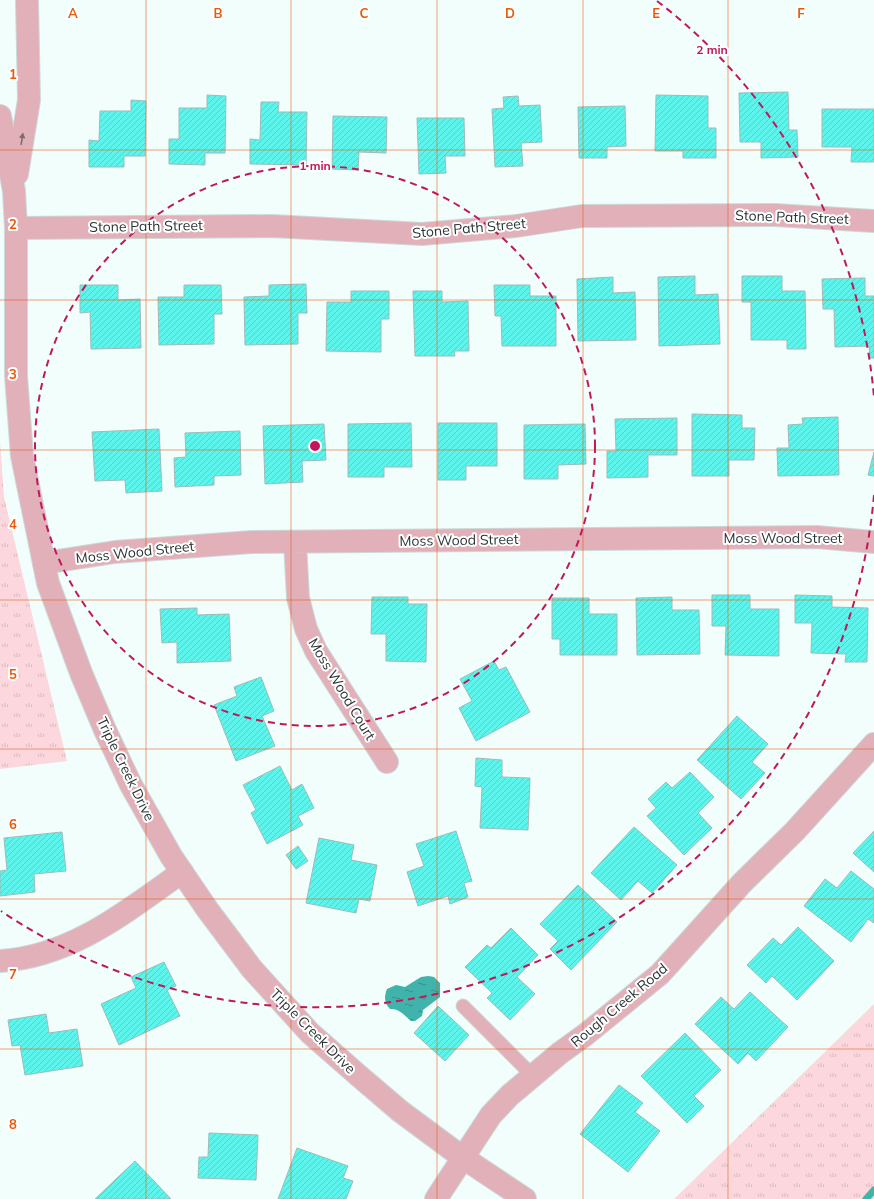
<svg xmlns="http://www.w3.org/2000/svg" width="874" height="1199" font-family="Mulish,sans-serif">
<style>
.grass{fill:url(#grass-tufts)}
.water{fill:url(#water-ripples)}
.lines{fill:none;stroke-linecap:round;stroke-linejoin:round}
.stream{stroke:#40b3ab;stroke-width:7}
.building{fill:url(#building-hatch);stroke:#9dbcb9}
.service-casing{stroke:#cddad8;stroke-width:15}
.minor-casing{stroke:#cddad8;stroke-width:24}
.tertiary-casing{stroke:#cddad8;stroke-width:24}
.service{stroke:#e1b0b9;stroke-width:13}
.minor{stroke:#e1b0b9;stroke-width:22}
.tertiary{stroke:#e1b0b9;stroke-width:22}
.oneway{fill:#7c6c70}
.grid{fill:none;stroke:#e8590c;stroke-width:1;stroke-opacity:0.55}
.ring{fill:none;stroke:#c2185b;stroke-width:2;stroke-dasharray:7 5}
.labels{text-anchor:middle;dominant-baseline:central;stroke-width:4;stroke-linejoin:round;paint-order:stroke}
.street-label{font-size:14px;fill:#293534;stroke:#fff}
.grid-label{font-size:13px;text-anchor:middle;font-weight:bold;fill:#e8590c;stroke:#fff;stroke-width:4;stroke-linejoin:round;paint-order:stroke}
.centre{fill:#c2185b;stroke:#fff;stroke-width:2}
.ring-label{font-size:12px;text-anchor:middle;font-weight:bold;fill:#c2185b;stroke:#fff;stroke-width:4;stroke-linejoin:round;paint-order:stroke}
</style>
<defs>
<pattern id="grass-tufts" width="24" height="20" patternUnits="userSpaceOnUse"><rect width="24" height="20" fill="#fcd8de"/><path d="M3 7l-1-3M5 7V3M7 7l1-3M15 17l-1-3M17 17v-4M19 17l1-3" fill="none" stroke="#d8babf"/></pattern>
<pattern id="water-ripples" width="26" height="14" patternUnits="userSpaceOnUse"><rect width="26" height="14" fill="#40b3ab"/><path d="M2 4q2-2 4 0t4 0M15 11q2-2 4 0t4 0" fill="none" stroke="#36928c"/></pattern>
<pattern id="building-hatch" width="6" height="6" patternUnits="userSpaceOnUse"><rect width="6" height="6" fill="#5df5eb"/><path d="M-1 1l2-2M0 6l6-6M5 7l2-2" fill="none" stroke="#51d3ca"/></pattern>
</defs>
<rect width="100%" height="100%" fill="#f1fefc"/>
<path class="grass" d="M0,441L4,497L67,761L0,769Z
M874,1004V1199H674Z"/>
<path class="water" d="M428,976L434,977L440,983V997L423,1010L422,1016L415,1021H411C405,1016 399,1008 390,1009C384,1003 384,997 387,989L396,985L405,987L421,977Z"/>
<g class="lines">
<path class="stream" d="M866,1199L874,1190"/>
</g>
<path class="building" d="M788,92L789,130H797L798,157L761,158V142H740L739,93Z
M207,95L226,96L225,153H205V165L169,164V139H179V108H207Z
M656,95L708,96V128H716V158H683V151H655Z
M518,96L519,106L540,105L542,142L521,143L523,166L495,167L492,109L504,108L503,97Z
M131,100L146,101L145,156H124V167H89V140L99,141L100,111H131Z
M261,102H279L278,112H307L306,165L250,164V139L260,140Z
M625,106L626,146L607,147V158H579L578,107Z
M822,109H874V162H851L852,147H822Z
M333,116L387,117L386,153L359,152L358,170L332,169Z
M417,118H464L465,156H445L446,173L419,174Z
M695,276V295L718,294L720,344L659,346L658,277Z
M742,276H782V291H805L806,349H787V340H751V302H742Z
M613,277V293L635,292L636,340L578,341L577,279Z
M865,278V296H874V358H870L869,346L835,347L834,309H823L822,279Z
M306,284L307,313H298V344L245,345L244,297L269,296V285Z
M80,285H118V300L140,299L141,348L91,349L90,312L80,313Z
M184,285H221L222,314H214V344L159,345L158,297H184Z
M494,285H530V296H556V346H502L501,316H495Z
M351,291H389V319H381V352L326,351L327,302H351Z
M413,291H442V302L468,301L469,351H454L455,356H415Z
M692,414L742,415V428H755L754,460H729V476H692Z
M838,417L839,475L778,476L777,448H789L788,425L803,424L802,418Z
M677,418V455H648V477L607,478V451H616L615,419Z
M411,423L412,467H384V477H348V424Z
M438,423H497V466H466V480H438Z
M324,424L326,460L302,461L303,482L265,484L263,426Z
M585,424L586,464L558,465V479H524V425Z
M159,429L162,491L126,493L125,480L95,481L92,432Z
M240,431L241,475L214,476V485L175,487L174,458L186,457L185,433Z
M874,452V476L868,475Z
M712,595H750V609H779V656L725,655L726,626H712Z
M795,595L832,596V607L868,608L867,662H845L846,654L811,653L812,623H795Z
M372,597H408V604H427L426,662L386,661V634H371Z
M672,597V610H699L700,654L637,655L636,598Z
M552,598H589V614H617V655H560V639H552Z
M197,608V615L229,614L231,661L177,663V642L162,643L160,609Z
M494,661L499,670L506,667L530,712L476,741L459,708L472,701L460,679Z
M261,677L274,711L262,716L275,746L236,761L214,705L237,696L234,687Z
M737,716L768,744L752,762L765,773L741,799L697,760Z
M476,758L502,760V777L530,778L528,830L480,828L482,787L475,786Z
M280,766L292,790L302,784L314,808L298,816L303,825L267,844L251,813L256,810L243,785Z
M690,772L714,797L698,813L712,828L684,855L647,816L656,808L648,799L666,782L672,788Z
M634,827L677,865L652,893L638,881L621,900L591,873Z
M456,831L472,881L464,883L468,897L450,904L448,896L418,906L407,872L424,866L416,844Z
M874,831V872L853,853Z
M62,832L66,871L34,874L35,892L0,896V871L7,870L4,838Z
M319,838L354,845L351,860L377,865L370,901L359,899L356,913L306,903Z
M298,846L308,861L296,869L286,855Z
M851,871L874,889V923L868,919L851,942L804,906L825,879L837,888Z
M578,885L617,922L571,970L550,949L558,941L540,924Z
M798,927L834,961L797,1000L772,976L766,983L747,965L773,938L781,945Z
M511,928L538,955L517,977L535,994L510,1020L487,998L492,993L465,967L487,945L491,948Z
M164,962L176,986L167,990L180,1016L119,1045L101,1004L136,988L131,977Z
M750,992L788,1027L756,1061L748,1053L738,1064L695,1024L721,997L734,1009Z
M438,1006L469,1035L445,1061L414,1033Z
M46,1014L49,1033L77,1029L83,1066L25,1075L20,1045L12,1046L8,1020Z
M685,1033L721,1070L694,1096L704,1106L687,1123L641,1076Z
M619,1085L643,1103L635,1112L660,1131L628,1172L580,1134Z
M209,1133L258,1135L256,1180L198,1178L199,1157H208Z
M297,1148L348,1166L343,1178L353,1181L346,1199H278Z
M135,1161L171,1199H95Z"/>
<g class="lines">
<defs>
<path id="service" d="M463,1006L533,1076"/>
<path id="minor" d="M16,228L272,226L422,234L516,226L582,216L775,215L874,221
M295,542L298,598L306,629L316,651L387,762
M44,563L115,552L252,542L817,537L874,542
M0,961C71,957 127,911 182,872
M436,1199L491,1115L510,1095L560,1053L585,1035L660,974L742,883L795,831L874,744"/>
<path id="tertiary" d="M0,116L14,191L16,228V376L22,456L48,583L81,673L105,730L131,785L171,856L207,909L252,969L310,1033L359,1076L400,1111L462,1157L525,1199
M17,174L29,100L27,0"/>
</defs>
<use href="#service" class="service-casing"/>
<use href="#minor" class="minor-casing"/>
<use href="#tertiary" class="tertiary-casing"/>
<use href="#service" class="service"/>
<use href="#minor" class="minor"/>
<use href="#tertiary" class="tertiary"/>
</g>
<defs><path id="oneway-solid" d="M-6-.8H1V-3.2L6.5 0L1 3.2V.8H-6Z"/></defs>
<use class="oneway" href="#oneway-solid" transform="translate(22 139) rotate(-81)"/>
<path class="grid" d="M146,0V1199M291,0V1199M437,0V1199M583,0V1199M728,0V1199M0,150H874M0,300H874M0,450H874M0,600H874M0,749H874M0,899H874M0,1049H874"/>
<g class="ring">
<circle cx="315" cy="446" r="280"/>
<path d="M874 495A561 561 0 0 1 1 911M657 1A561 561 0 0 1 874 397"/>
</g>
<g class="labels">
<g class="street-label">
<text transform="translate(792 217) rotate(2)">Stone Path Street</text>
<text transform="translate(146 226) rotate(-1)">Stone Path Street</text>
<text transform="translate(469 228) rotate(-5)">Stone Path Street</text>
<text x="783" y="538">Moss Wood Street</text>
<text transform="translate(459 540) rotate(-1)">Moss Wood Street</text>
<text transform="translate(135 552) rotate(-6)">Moss Wood Street</text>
<text transform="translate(342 689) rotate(59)">Moss Wood Court</text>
<text transform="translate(126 769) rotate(64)">Triple Creek Drive</text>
<text transform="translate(619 1005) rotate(-40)">Rough Creek Road</text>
<text transform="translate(313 1031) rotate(45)">Triple Creek Drive</text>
</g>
</g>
<g class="grid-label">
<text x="73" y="18">A</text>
<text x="218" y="18">B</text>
<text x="364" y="18">C</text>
<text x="510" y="18">D</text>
<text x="656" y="18">E</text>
<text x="801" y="18">F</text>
<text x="13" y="79">1</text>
<text x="13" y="229">2</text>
<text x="13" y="379">3</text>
<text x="13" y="529">4</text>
<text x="13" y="679">5</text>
<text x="13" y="829">6</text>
<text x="13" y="979">7</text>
<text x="13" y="1129">8</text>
</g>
<circle cx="315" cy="446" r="6" class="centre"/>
<g class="ring-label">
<text x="712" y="54">2 min</text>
<text x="315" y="170">1 min</text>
</g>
</svg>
